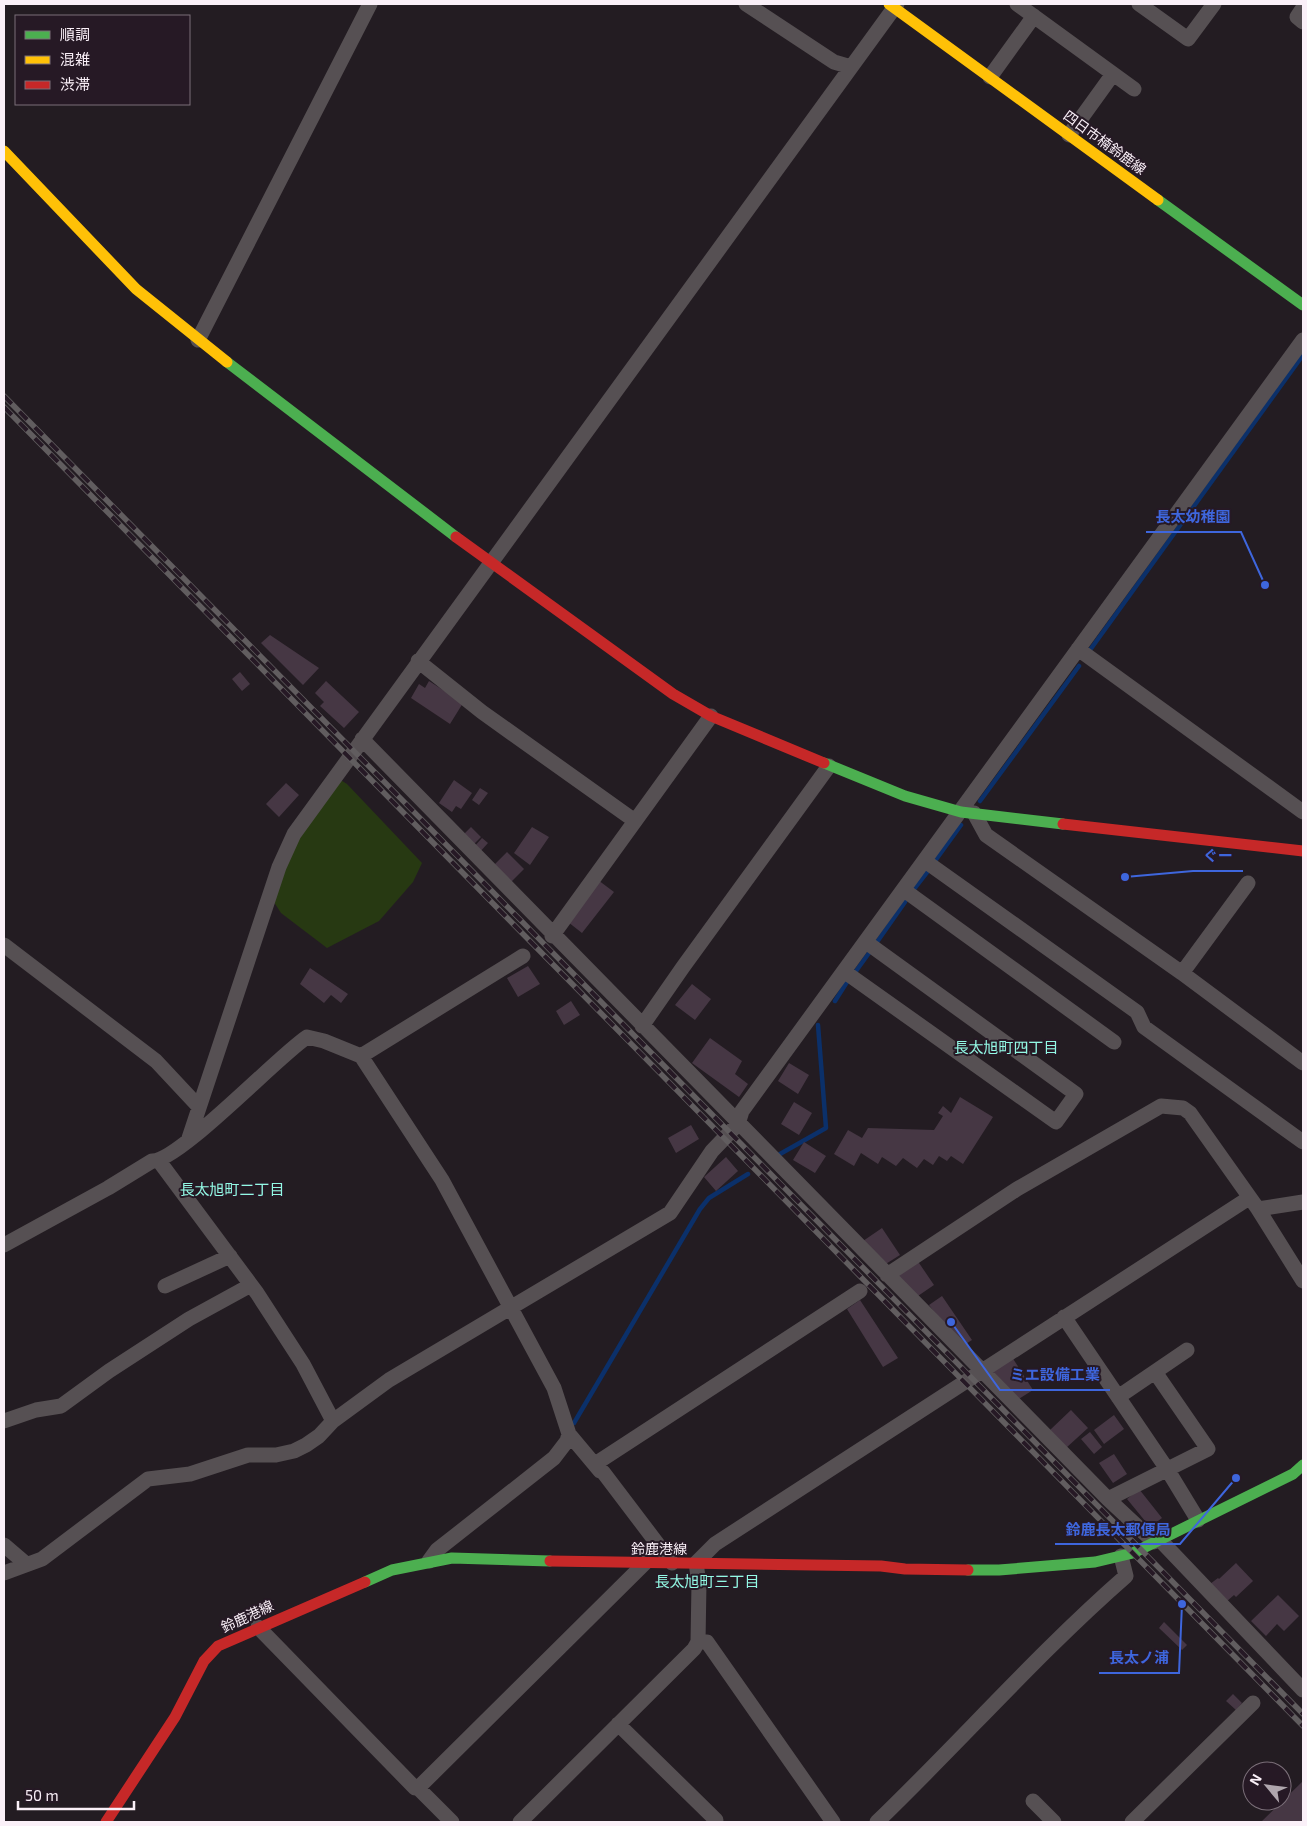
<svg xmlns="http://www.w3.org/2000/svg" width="1307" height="1826" font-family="'Exo 2','Noto Sans JP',sans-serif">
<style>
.green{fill:#273912}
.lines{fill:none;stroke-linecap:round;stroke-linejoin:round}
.stream{stroke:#0b306a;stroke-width:4.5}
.building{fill:#463744}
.street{stroke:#565053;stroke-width:15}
.fast{stroke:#4caf50;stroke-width:11}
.slow{stroke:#ffc107;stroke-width:11}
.jam{stroke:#c62828;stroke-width:11}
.rail-casing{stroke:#615d5f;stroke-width:5.5}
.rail{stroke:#261925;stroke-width:4;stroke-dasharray:11;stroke-linecap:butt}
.labels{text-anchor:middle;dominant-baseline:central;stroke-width:4;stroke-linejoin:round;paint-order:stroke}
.street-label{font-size:14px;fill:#faf0f8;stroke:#261925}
.neighbourhood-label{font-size:15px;fill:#93f9e5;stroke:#261925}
.leader{fill:none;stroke:#3e66dd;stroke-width:2}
.callout-dot{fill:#3e66dd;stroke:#261925;stroke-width:2}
.callout-label{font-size:15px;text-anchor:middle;font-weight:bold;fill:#3e66dd;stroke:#261925;stroke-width:4;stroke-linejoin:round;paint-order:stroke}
</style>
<rect width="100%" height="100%" fill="#231c22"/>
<path class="green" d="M339,779L347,784L422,863L413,882L379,921L327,948L281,913L272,899L294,842Z"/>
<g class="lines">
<path class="stream" d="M1090,650L1303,355
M980,801L1079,666
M935,861L961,825
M914,889L928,871
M877,942L905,902
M856,971L869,953
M835,1001L847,982
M780,1154L826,1128L818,1025
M574,1423L700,1209L709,1198L748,1174"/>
</g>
<path class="building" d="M270,635L319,668L303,685L261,643Z
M240,672L250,684L242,691L232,679Z
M326,681L359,712L344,728L320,706L324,702L315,693Z
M429,681L463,703L450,724L411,698L419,684L425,688Z
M454,780L472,793L461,809L456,806L452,812L439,803Z
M286,783L299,795L279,817L266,804Z
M480,788L488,793L479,805L472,800Z
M471,827L481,837L471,847L461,837Z
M532,827L549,837L530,865L514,853Z
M482,838L488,843L479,853L473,848Z
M507,852L524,869L511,882L494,865Z
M598,880L614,892L582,933L568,922Z
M528,966L540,984L518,997L507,978Z
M310,968L348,994L341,1003L331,995L324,1003L300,984Z
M692,984L711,999L695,1020L675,1005Z
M571,1001L580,1015L564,1025L556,1011Z
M710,1038L742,1061L735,1074L748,1084L739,1097L692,1063Z
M789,1063L809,1075L798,1094L778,1081Z
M960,1097L993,1117L963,1164L951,1156L947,1161L939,1156L933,1165L924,1159L917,1168L903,1158L896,1166L882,1157L878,1164L861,1153L854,1166L834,1154L848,1130L862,1138L868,1128L934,1130L943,1116L938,1113L943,1106L951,1113Z
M794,1102L812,1113L799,1135L781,1124Z
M691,1125L699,1139L676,1153L668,1138Z
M804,1142L826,1156L815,1173L793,1160Z
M726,1157L738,1171L716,1191L704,1177Z
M882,1228L900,1255L881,1267L863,1241Z
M917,1260L934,1285L915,1298L897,1274Z
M942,1296L972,1340L961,1347L929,1305Z
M860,1300L898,1358L883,1367L847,1309Z
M1012,1357L1033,1390L1014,1402L989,1373Z
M1071,1410L1088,1428L1066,1448L1050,1430Z
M1114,1415L1124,1429L1104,1444L1094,1430Z
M1090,1432L1102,1447L1094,1454L1081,1439Z
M1114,1454L1127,1474L1113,1483L1099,1463Z
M1139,1489L1162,1518L1150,1527L1127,1499Z
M1236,1563L1253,1581L1236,1597L1234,1595L1226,1602L1210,1584L1218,1578L1219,1579Z
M1278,1595L1299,1616L1284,1631L1277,1624L1266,1636L1251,1621Z
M1164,1622L1187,1645L1182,1650L1159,1628Z
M1233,1694L1242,1703L1236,1710L1226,1701Z
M1303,1781V1822H1261Z"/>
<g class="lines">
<path class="street" d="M746,4L834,62L851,67
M1017,4L1134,89
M1139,4L1188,39L1214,4
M1303,8L1297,17L1303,22
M990,77L1034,16
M1069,135L1113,74
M198,340L370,4
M1078,649L1303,812
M418,661L482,712L635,821
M362,739L1108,1499L1154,1542
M974,813L986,835L1182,973L1303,1063
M925,861L1137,1012L1144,1027L1303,1142
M904,890L1114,1042
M552,936L711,716
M4,945L156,1061L199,1107
M845,972L1056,1122L1076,1094L866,942
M1182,973L1248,883
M642,1026L683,967L829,766
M361,1056L523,956
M189,1138L279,867L294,834L897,4
M159,1161L257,1293L303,1364L333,1421
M1258,1209L1303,1202
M4,1245L108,1188L152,1161C179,1161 277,1057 307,1037L324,1041L361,1056L442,1180L554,1388L569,1434L567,1441L554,1458L437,1550L429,1561
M887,1275L1017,1189L1161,1106L1183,1108L1190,1113L1258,1209L1303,1281
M165,1286L230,1256
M1064,1317L1167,1469L1198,1520
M1118,1397L1187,1350
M4,1421L36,1410L61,1406L109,1371L189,1319L251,1285
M569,1434L600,1471L603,1472L672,1563
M595,1464L860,1291
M1108,1499L1208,1449L1155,1372
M1160,1540L1303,1690
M4,1545L25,1563
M4,1573L42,1559L148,1479L190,1474L248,1455H276L294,1451L306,1445L319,1436L333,1421L389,1380L670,1213L712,1151L738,1124L742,1111L1303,340
M258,1627L415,1788H418L452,1822
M618,1724L716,1820
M418,1788L645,1563
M1033,1801L1054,1822
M520,1822L694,1649L698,1642
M833,1822L707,1642H698L699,1583L696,1563L715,1544L1249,1198
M877,1822C961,1741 1038,1653 1126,1576L1121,1556
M1132,1822L1253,1703"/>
<path class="fast" d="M1158,200L1303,305
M227,362L456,537
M824,763L905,796L961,812L1063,824
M968,1570H999L1095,1562L1133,1553L1293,1474L1303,1465
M365,1582L392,1570L452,1558L550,1561"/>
<path class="slow" d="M889,4L1158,200
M4,151L136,289L227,362"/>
<path class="jam" d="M456,537L673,694L711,716L824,763
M1063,824L1303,851
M550,1561L881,1566L905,1569L968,1570
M106,1822L175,1717L204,1661L218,1646L365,1582"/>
<defs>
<path id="rail" d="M4,396L1303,1714
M4,407L1303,1726"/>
</defs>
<use href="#rail" class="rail-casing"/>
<use href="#rail" class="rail"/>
</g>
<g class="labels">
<g class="street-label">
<text transform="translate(1105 142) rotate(36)">四日市楠鈴鹿線</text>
<text x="659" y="1548">鈴鹿港線</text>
<text transform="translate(247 1616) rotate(-25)">鈴鹿港線</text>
</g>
<g class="neighbourhood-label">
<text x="1006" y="1047">長太旭町四丁目</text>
<text x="232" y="1189">長太旭町二丁目</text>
<text x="707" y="1581">長太旭町三丁目</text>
</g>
</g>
<path class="leader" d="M1265 585L1241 532H1146M1125 877L1193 871H1243M951 1322L1000 1390H1110M1236 1478L1180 1544H1055M1182 1604L1179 1673H1099"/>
<g class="callout-dot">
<circle cx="1265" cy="585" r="5"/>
<circle cx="1125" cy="877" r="5"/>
<circle cx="951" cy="1322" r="5"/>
<circle cx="1236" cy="1478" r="5"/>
<circle cx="1182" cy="1604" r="5"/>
</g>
<g class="callout-label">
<text x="1193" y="522">長太幼稚園</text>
<text x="1218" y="861">ぐー</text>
<text x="1055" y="1380">ミエ設備工業</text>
<text x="1118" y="1535">鈴鹿長太郵便局</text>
<text x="1139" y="1663">長太ノ浦</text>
</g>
<rect width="1307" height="1826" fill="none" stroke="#faf0f8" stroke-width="10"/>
<rect x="15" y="15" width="175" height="90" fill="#261925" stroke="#7b6f79"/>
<rect x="25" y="31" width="25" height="8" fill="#4caf50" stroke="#7b6f79"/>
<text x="60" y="40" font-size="15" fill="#faf0f8">順調</text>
<rect x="25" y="56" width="25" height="8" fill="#ffc107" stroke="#7b6f79"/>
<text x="60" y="65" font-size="15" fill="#faf0f8">混雑</text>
<rect x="25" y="81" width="25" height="8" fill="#c62828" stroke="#7b6f79"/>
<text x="60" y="90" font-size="15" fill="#faf0f8">渋滞</text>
<g transform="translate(1267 1786) rotate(299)"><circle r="24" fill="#261925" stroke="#7b6f79"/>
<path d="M0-4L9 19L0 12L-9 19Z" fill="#afa6ad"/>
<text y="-8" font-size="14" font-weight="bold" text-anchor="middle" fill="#faf0f8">N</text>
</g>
<path d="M18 1801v8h116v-8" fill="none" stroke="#faf0f8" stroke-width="2.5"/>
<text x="25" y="1801" font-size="15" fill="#faf0f8" stroke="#261925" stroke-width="4" paint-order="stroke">50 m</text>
</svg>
